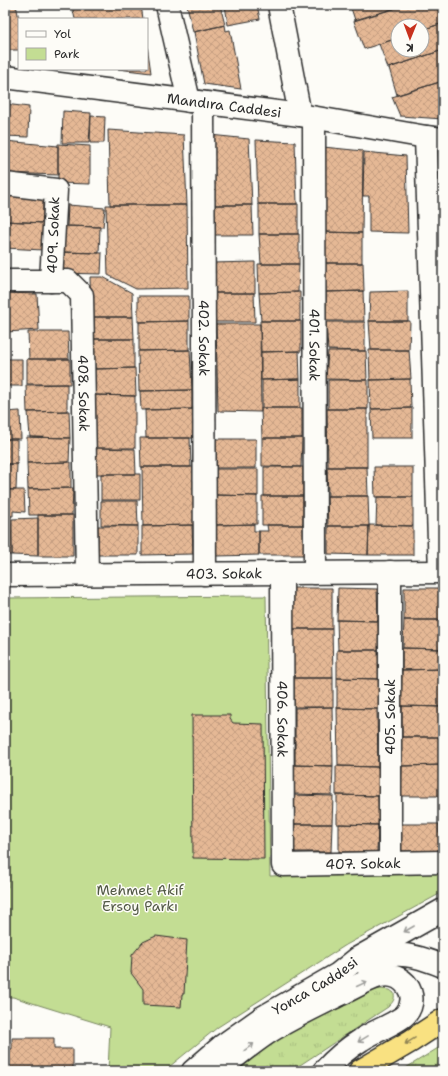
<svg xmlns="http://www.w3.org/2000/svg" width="448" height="1076" font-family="'Shantell Sans',sans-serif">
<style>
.grass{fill:url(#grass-tufts);stroke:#77845f}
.park{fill:#c3dd93;stroke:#77845f}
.building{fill:url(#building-cross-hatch);stroke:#2b2b2b}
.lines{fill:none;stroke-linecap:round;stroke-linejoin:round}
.minor-casing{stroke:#2b2b2b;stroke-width:25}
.highway-casing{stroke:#2b2b2b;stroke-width:25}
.minor{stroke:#fdfcf7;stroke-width:22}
.highway{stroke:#f9e181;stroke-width:22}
.oneway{stroke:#9e9e9b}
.oneway2{stroke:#928656}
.labels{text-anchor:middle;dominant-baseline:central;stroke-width:3;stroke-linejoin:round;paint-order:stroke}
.street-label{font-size:14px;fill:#2b2b2b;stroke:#fdfcf7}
.park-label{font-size:14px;fill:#515845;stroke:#fdfcf7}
</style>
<defs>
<pattern id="grass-tufts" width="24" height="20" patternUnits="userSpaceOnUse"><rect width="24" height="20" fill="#c3dd93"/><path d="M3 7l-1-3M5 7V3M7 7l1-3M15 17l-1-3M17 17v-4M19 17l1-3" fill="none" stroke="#a8be7f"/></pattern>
<pattern id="building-cross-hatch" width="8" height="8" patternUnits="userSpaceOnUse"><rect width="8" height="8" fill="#e5b895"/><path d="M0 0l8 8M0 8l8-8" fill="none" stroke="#c59e81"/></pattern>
</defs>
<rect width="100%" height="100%" fill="#fdfcf7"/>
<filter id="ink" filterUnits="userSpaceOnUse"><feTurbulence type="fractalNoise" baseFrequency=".025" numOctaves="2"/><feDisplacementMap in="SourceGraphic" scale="8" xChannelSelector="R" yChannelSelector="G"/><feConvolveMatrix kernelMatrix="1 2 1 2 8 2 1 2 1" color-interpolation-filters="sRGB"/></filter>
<g filter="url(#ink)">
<path class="grass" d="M381,989L390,990L394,993C395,1000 393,1002 388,1007L291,1071H237L285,1032L369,991Z
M443,1045V1071H401Z"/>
<path class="park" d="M266,596L270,876L443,870V892L346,945L218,1027L164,1071H108L110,1027L13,997H5V888L8,887L5,710V598Z"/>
<path class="building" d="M5,5H16L19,19V50H5Z
M75,5H141L143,19H75L72,6Z
M187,5H220L225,25L193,32Z
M225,5H257L260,19L228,25Z
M350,5H406L355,20Z
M406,5H440L443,17V23L422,30V26H398V38L364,49L354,21Z
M440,24L443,31V50L388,68L379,44L398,38V50H422V30Z
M225,25L226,31L230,30L241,89L204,84L194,32Z
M147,45L151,73L118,69H147Z
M443,50V81L397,95L389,68Z
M443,81V119L400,116L392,97Z
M5,104L29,107L28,137L5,136Z
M63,111L91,113L89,143H62Z
M91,116L105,117L104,143H90Z
M108,130L184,135L187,205H110Z
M210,135L249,139L252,205H212Z
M256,140L295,142L297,204H258Z
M5,141L58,146V175L5,173Z
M58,144L90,146V184L58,183Z
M323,147L363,151L362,233L324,232Z
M364,152L406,156L408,233L369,232V196H363Z
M5,193L43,197V223L5,221Z
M259,204H298V234H259Z
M68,205L105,208L103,227L67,226Z
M106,205H187L188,288L136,289L108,275Z
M212,205H252L253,235H212Z
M5,221L44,223L43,250L5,248Z
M62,226L100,227L99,253L61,252Z
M324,232L362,233V263H325Z
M259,234H299V264H261Z
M59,252L102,253L101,274L59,273Z
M255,262V293H213L212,263Z
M325,263H363L364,291L325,292Z
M258,264H299L298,292L259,293Z
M90,277H103L132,293L133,317H91Z
M363,291L364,321H326V292Z
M408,291V321H369L370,292Z
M300,292V321H261L259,293Z
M5,293L37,294L39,330L6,332Z
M214,293H254L255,322H213Z
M138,296H189V321L138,322Z
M94,317H133L134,339H94Z
M189,321V350L139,351V322Z
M260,321H301V351L261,352Z
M369,321H410L409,350H371Z
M326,322H365V351L328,350Z
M216,324H260L261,412L218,411Z
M28,332H68L69,359H29Z
M94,339H134V368L95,369Z
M190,350L192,390L139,391L138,351Z
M369,350H409L411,379L370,380Z
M299,351L300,379L261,380V352Z
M328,351H366L367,380L326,379Z
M5,359H22V386H5Z
M27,359H70V384H27Z
M135,368L136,396L95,395L94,369Z
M300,379V408H262V380Z
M410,379L411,408L371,409L370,380Z
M328,380H368V409H328Z
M67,384V411L27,412L26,385Z
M192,390V409L141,410L140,391Z
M94,395L135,396V448H95Z
M261,408H302V438H262Z
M412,408V438H372L371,409Z
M193,409V438H146L145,410Z
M327,409H367V467H328Z
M20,411L21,439H5V412Z
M69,411L70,438L30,437L28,412Z
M27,437L70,438L69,462L27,463Z
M140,438H190L191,467H141Z
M262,438H302L301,467L262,466Z
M5,439H17V464H5Z
M215,439H256V468H216Z
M96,448L135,449L136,474H96Z
M71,462V488L28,489L27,463Z
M5,464H17L16,490L5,489Z
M142,467H193L194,525L143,526Z
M264,467H303V496H264Z
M327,467H367L368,496H328Z
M374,467H413V497H375Z
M215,469H258V496L216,495Z
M101,474H140V500H101Z
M73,488L72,515H29L28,489Z
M5,490H24L25,512L13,511V516H5Z
M215,495L257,496V524L216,525Z
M262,496H303V525H262Z
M327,496H368L369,526H328Z
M377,497H413V526L376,525Z
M101,501H137L138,526L101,525Z
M38,515H73V556H38Z
M5,516H11L12,555H5Z
M38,518V556L12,555V519Z
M254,524V531H259V555L216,556L215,525Z
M192,525L193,554L142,555V526Z
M267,525H303L304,555H259V531H268Z
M369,525L413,526V555H368Z
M98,526H138V555H98Z
M328,526H369L368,555L328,554Z
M292,588H332V629H292Z
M338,588L377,589L378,621L337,620Z
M404,588H443V620H404Z
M337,620L378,621L379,650H338Z
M404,620H443V649L403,648Z
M292,629H332L333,678H294Z
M402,648L443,649V669L402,670Z
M337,650H379V679L337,678Z
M443,669V707L401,706L402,670Z
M294,678H333V707H294Z
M337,678L379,679V709L337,708Z
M402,706L443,707V737H402Z
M332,707L333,766L295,765V708Z
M337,708L377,709L378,767L338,766Z
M192,715H230V719L233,723L263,724L264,859L193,858Z
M401,737H443V765L401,766Z
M294,765L333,766L332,795L294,794Z
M443,765V796H401L402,766Z
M336,766L380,767L379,796L336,795Z
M293,795L333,796L332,824H293Z
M337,795L378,796L379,825L337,824Z
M293,824H332L331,852H294Z
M339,824L378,825L377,852H339Z
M401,824H439V833H443V851H401Z
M156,936L187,940L184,994H182L181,1007L143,1005V989L131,973L132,955L143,942Z
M12,1038H54V1049H73V1071H5V1049H12Z"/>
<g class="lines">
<defs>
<g id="minor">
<path d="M167,5L189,101"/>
<path d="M279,5L300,115"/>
<path id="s1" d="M5,77L300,115L426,137L443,139"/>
<path id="s2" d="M203,103L205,574"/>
<path id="s3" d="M314,118L315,573"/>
<path d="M426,137L440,572"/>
<path d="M5,184L56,190L51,281"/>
<path id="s4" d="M5,281H68L82,295L87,574"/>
<path d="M390,572V863"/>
<path id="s5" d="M282,573L283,865L443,862"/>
<path id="s6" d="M5,575L443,572"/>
<path d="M365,964C372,961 380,957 387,956C406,952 425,959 443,966"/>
<path id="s7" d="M193,1071L222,1046L263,1017L338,974L358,958L443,910"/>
<path d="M218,1071C235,1057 251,1044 269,1032C292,1018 315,1007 339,995C352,989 366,980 380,976C403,971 421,995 406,1014C398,1023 372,1032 361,1040C348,1048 334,1060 324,1071"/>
</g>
<path id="highway" d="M360,1071L411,1041L443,1020"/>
</defs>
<use href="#minor" class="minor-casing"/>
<use href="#highway" class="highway-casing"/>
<use href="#minor" class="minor"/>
<use href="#highway" class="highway"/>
</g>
<defs><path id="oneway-shaft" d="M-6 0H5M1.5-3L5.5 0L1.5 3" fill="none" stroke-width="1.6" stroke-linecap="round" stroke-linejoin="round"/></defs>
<g class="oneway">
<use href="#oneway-shaft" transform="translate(409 929) rotate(150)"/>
<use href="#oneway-shaft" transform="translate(362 984) rotate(-25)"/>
<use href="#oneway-shaft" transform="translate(363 1039) rotate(149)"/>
<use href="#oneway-shaft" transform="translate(249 1047) rotate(-36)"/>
</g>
<use class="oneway2" href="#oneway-shaft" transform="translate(410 1041) rotate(148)"/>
</g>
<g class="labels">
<g class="street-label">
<text stroke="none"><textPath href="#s1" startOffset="221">Mandıra Caddesi</textPath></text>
<text transform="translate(53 235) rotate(-88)">409. Sokak</text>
<text stroke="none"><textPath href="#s2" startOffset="235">402. Sokak</textPath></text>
<text stroke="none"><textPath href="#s3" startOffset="227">401. Sokak</textPath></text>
<text stroke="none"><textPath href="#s4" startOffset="181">408. Sokak</textPath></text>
<text stroke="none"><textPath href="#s6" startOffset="219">403. Sokak</textPath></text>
<text transform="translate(390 717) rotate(-90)">405. Sokak</text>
<text stroke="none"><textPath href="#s5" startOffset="146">406. Sokak</textPath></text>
<text stroke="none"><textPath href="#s5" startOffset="372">407. Sokak</textPath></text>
<text stroke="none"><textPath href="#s7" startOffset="149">Yonca Caddesi</textPath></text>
</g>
<g class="park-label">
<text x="140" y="890">Mehmet Akif<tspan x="140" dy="16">Ersoy Parkı</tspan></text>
</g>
</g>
<rect width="448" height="1076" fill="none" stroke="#fdfcf7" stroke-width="20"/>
<rect x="10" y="10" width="428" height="1056" fill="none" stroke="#2b2b2b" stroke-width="1.5" filter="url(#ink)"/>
<rect x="18" y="18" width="130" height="52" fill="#fdfcf7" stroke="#a9a8a5"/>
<rect x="26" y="31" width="20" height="6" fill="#fdfcf7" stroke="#a9a8a5"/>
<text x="54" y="38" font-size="12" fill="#2b2b2b">Yol</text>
<rect x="26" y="48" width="20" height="12" fill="#c3dd93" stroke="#a9a8a5"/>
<text x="54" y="58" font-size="12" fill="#2b2b2b">Park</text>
<g transform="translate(410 38) rotate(181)"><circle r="19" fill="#fdfcf7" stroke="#a9a8a5"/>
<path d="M0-3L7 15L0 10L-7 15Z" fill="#c8321e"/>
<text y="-6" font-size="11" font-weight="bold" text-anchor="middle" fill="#2b2b2b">K</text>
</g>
</svg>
